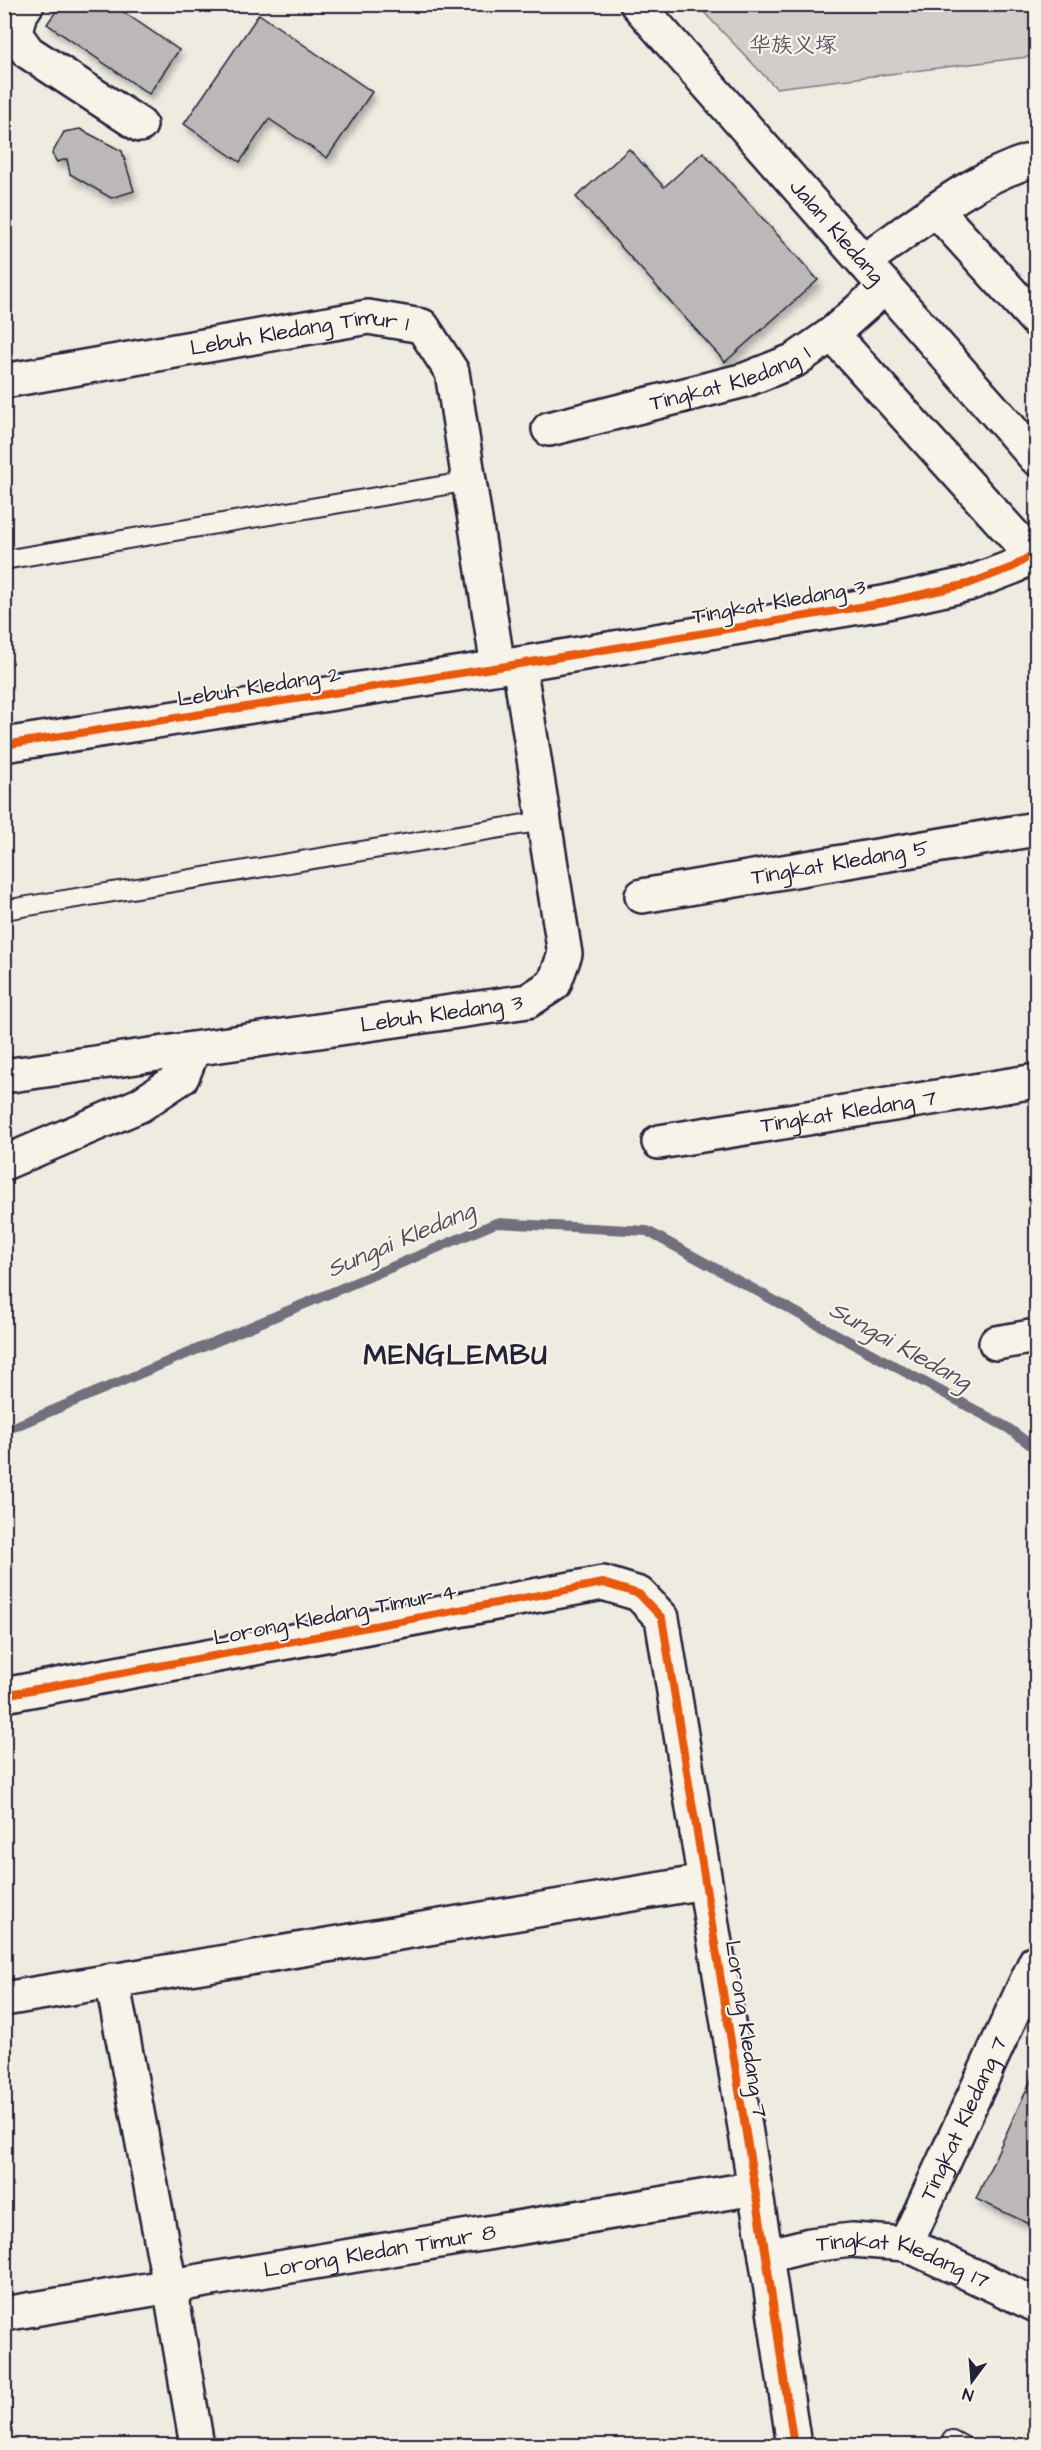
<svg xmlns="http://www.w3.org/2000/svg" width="1041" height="2450" font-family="'Architects Daughter','LXGW WenKai TC',sans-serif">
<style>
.green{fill:#d1cdc9;stroke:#7a7882;stroke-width:1.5}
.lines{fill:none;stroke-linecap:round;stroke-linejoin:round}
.stream{stroke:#716f7b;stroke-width:10}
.building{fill:#bbb8b7;stroke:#22223b;stroke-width:1.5;filter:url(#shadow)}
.lane-casing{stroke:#22223b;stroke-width:22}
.street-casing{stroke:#22223b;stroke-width:38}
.secondary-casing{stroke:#22223b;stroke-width:38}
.lane{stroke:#f7f3e8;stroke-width:18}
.street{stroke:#f7f3e8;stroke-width:33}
.secondary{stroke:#f7f3e8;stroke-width:33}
.cycleway-casing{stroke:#f7f3e8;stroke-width:11}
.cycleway{stroke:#e8590c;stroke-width:8}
.labels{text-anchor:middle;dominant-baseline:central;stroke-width:4.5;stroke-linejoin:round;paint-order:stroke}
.park-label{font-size:22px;fill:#575566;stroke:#f7f3e8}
.street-label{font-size:22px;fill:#22223b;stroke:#f7f3e8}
.water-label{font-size:24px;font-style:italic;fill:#504f60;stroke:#f7f3e8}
.district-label{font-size:28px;font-weight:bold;letter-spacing:1.5px;fill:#22223b;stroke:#f7f3e8}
</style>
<defs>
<filter id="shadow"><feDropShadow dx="3.5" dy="6" stdDeviation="3" flood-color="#0004"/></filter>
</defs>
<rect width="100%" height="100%" fill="#eeebe1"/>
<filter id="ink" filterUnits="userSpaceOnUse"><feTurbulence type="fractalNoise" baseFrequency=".0167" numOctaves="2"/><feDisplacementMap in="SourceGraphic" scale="12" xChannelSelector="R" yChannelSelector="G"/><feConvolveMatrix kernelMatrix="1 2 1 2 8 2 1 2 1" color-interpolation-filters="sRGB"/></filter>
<g filter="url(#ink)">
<path class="green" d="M697,5H1036V56L776,88Z"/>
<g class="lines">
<path class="stream" d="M4,1431L496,1223L647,1231L1008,1428L1036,1449"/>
</g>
<path class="building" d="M61,4H112L179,50L149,94L47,24Z
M259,14L372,92L327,158L269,119L240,162L184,124Z
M80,129L122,151L134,191L111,198L70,174L67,159L57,162L52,154L64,132Z
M629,149L664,187L703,152L818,280L725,362L576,197Z
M1036,2069V2227L976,2199Z"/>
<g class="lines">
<defs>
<path id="lane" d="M4,560L470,481
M4,910L543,821
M952,2440L963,2446"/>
<g id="street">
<path d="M27,4L19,16L15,34L28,52L140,125"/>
<path d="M937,211L1036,320"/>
<path d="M864,261C919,223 972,177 1036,159"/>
<path d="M832,334L1036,560"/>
<path id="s1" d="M4,381L368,317L422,326L452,372L498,667"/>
<path id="s2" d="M549,429L745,380L795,360L832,334L886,286"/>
<path d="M4,745L519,664L883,603L968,584L1013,567L1036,552"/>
<path id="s3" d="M642,896L1036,829"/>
<path id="s4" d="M4,1076L528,1001L554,984L565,954L519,664"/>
<path id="s5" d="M659,1142L1036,1081"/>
<path d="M4,1163L140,1105L182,1077L193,1050"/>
<path d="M996,1343L1036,1336"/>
<path d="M4,1695L603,1583L639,1594L662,1618L766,2256L794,2446"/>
<path d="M112,1980L170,2286L197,2446"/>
<path d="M4,1999L704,1882"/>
<path id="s6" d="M906,2244L1036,1961"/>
<path id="s7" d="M766,2256L810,2245L852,2240L906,2244L1036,2305"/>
<path id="s8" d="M4,2314L755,2188"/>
</g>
<g id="secondary">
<path id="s9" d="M637,4L1036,458"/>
</g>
</defs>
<use href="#lane" class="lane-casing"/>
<use href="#street" class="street-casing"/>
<use href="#secondary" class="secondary-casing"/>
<use href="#lane" class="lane"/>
<use href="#street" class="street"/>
<use href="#secondary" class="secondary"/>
<defs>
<path id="cycleway" d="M4,745L519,664L883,603L968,584L1013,567L1036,552
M4,1695L603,1583L639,1594L662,1618L766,2256L794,2446"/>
</defs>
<use href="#cycleway" class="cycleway-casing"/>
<use href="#cycleway" class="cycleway"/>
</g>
</g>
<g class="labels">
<g class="park-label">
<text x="793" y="45">华族义塚</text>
</g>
<g class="street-label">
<text stroke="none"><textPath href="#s9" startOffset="303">Jalan Kledang</textPath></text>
<text stroke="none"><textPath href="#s1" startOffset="300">Lebuh Kledang Timur 1</textPath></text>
<text stroke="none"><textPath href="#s2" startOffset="188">Tingkat Kledang 1</textPath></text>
<text transform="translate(779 602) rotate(-10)">Tingkat Kledang 3</text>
<text transform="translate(259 687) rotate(-9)">Lebuh Kledang 2</text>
<text stroke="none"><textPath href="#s3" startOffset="201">Tingkat Kledang 5</textPath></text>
<text stroke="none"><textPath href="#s4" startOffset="442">Lebuh Kledang 3</textPath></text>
<text stroke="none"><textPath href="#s5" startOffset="192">Tingkat Kledang 7</textPath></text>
<text transform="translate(335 1615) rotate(-11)">Lorong Kledang Timur 4</text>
<text transform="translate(746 2029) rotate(81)">Lorong Kledang 7</text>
<text stroke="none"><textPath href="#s6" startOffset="138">Tingkat Kledang 7</textPath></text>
<text stroke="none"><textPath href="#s8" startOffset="381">Lorong Kledan Timur 8</textPath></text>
<text stroke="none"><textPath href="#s7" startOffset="142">Tingkat Kledang 17</textPath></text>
</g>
<g class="water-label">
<text transform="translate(401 1240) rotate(-23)">Sungai Kledang</text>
<text transform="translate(900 1346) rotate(29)">Sungai Kledang</text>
</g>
<g class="district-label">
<text x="456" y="1355">MENGLEMBU</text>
</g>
</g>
<rect width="1041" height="2450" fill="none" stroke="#f7f3e8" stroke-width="24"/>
<rect x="12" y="12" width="1017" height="2426" fill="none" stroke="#22223b" stroke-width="2" filter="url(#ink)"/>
<g transform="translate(972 2381) rotate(196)" stroke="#f7f3e8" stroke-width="4.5" paint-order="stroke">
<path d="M0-4.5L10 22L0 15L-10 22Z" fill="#22223b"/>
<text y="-9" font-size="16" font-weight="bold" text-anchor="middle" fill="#22223b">N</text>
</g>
</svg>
